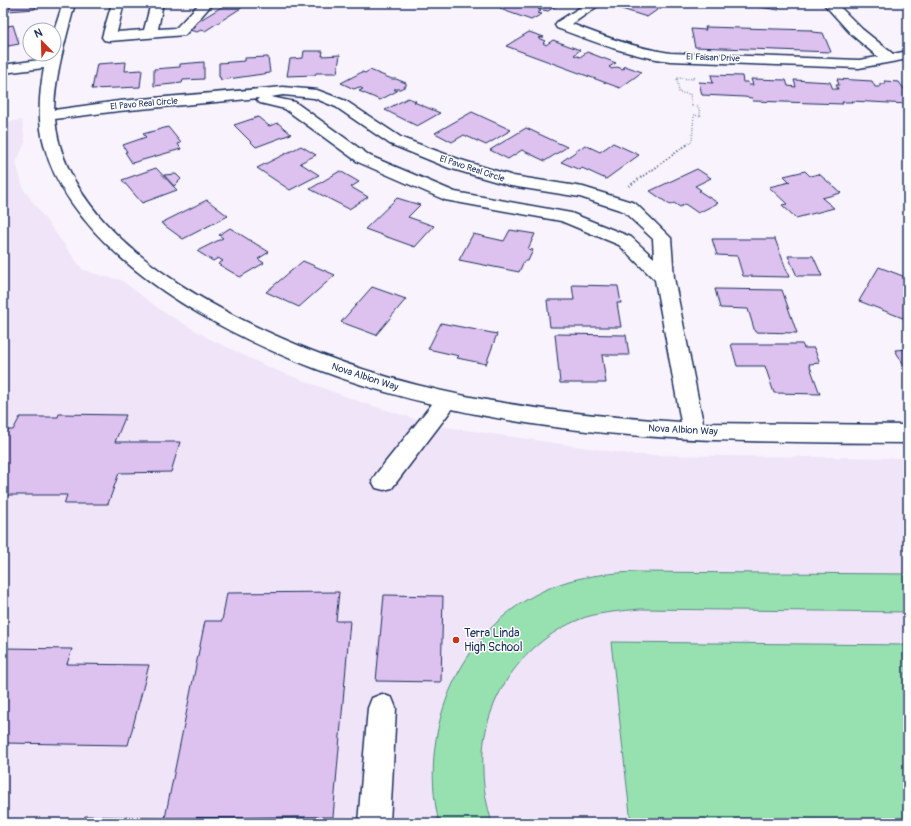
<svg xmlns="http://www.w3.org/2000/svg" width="911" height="826" font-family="Pangolin,sans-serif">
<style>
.built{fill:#f0e4f8}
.green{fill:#97e0af;stroke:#598886}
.building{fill:#ddc1ef;stroke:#1b2f5e}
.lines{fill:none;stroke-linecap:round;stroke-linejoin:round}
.minor-casing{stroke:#1b2f5e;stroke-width:3}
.path-far1{stroke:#1b2f5e;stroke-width:1.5;stroke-dasharray:0.5 2;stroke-linecap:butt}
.path{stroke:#1b2f5e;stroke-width:2;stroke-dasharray:1 2.5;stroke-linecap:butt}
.minor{fill:#fff;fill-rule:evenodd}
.poi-dot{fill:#c8321e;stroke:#fff;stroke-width:1.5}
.labels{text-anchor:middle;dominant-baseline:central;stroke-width:3;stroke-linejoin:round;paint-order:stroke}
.far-street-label{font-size:9px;fill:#1b2f5e;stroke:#fff}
.street-label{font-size:10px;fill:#1b2f5e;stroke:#fff}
.near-poi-label{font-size:12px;fill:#1b2f5e;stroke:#fff;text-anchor:start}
</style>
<rect width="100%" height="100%" fill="#f8f3fc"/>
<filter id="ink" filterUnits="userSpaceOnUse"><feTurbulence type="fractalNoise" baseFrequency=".025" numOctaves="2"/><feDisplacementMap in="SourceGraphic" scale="8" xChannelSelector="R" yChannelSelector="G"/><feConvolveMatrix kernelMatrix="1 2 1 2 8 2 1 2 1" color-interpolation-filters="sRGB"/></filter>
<g filter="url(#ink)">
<path class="built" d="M22,120L25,142L16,163L24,190L82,269L101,276L121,280L162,311L210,339L270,368L360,402L438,426L636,455L908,458V823H3V123Z"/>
<path class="green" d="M635,572L908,574V612L640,609C622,611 604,612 586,617C523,639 479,702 483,769C483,788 487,805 492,823H439C415,723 467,611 569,581C591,575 613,573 635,572Z
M611,642L908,645V823H631Z"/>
<path class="building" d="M3,3H37L35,9L8,11L12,3Z
M228,3H249L205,31L201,30L197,32L189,30L192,28L189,27Z
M512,3H561L548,11L538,9L541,11L537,13L542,14L531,20L500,9Z
M612,3H667L647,17L609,5Z
M760,3H780L779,10L759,7Z
M13,25L19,44L3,47V27Z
M705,27L811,30L812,32L823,33L831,52L695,47L691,29L706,30Z
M529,32L544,37L538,38L545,41L543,43L546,45L553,40L580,50L574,55L580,57L587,52L616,63L609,67L612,69L617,67L623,69L625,68L623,67L625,66L642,72L620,88L506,46Z
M304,51H323L322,56L340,55L337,73H316L315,75L287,76L290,59L303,58Z
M268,57L270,73L221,80L220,77H219V63L245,61V58Z
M126,62L125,71L142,70L140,87L92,89L97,64Z
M204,62V79L183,80L182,83L154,86V69L180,67V64Z
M370,70L392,79H396L406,83V86L400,89H394L397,91L380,100L359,91L363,89L359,87L354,89L341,83L362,72L365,73Z
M711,75L742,76L743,82H748L749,85H753L751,79L786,80L788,86L796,87L794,80L830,82L833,89H838L836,85H839L837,79L872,81L875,87H880V84H886L884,81L899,82L904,89H908V104L851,101L852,102H842L843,104L753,101L752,98L744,97L702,95L699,82L713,83Z
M408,98L416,101L414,102L440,113L417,126L385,110Z
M472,112L511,130L486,145L464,135L452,142L435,133Z
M258,117L269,126L278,123L291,134L256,147L234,125Z
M168,127L181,143L178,144L181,149L132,163L125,152H127L123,145L146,137L143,134Z
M526,128L567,147L545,161L522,150L508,159L490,150Z
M613,143L639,155L606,179L582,168L580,170L561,162L585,145L600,152Z
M301,146L316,155L300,163L319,175L290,190L257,168Z
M156,168L177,190L142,203L122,180Z
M697,169L711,178L695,186L701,190L699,191L718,203L698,213L685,204L680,207L674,203L670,205L650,191Z
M340,171L359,182L351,187L368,197L349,209L310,189Z
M805,171L810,176L819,174L841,193L822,198L834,208L796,218L782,205L787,204L769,187L790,182L784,176Z
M176,174L181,179L174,186L164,175Z
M397,198L420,205L408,217L434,226L415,247L365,229Z
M207,200L228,216L183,239L161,223Z
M230,228L269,252L258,259L264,263L240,277L218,264L223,261L218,258L213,261L197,251L223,238L219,235Z
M510,230L535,234L528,249L533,250L528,261H524L519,272L459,260L473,234L504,241Z
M712,239H775L789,277L743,276L737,256L717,255Z
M788,256H813L822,276H797Z
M303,261L335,275L299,307L266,292Z
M879,267L908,278V320L859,301Z
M572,285L618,286L621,303H617L621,327H550L547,300H574Z
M372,287L406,299L376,335L341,322Z
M715,289L782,290L797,333L755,332L748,309L720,308Z
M441,323L497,334L486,364L457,358L459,356L428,349Z
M555,334L626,335L629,355H602L606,383H560Z
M731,344H802L804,348H814L820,363L809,364L820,394L774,393L765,366H737Z
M908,349V372L895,350Z
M59,414L126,415L115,442H180L171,472L119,473L108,504H64L67,495H3V430H13L20,417H58Z
M339,592L336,621H350L333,817L165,818L205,621H222L227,593Z
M384,595L443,596L441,682L376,681Z
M3,648L72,649L67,664L149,665L128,745L3,743Z
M85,816L165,818L317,817V823H83Z"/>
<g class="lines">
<defs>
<path id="minor" d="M63,3H75C66,39 55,73 54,110L119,101L283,87L317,90L346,101L402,138L461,160L513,176L583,187L635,203L671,238L674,278L703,423L908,425V443C756,442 602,443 452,409L392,488L384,490L376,488L372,481L376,474L432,404C310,376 144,308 71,202C60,186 50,168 45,148C37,121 39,95 44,68L3,73V65L46,59L48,54H54V31ZM283,95L314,98L336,107L390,144L449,168L511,186L580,197L623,211L653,239L654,258L631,237L571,213L455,192L370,156L295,102L271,97ZM259,98L257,100L260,103L285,109L358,162L445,200L561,221L619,245L655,280L681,422C592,416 503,407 417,385C297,354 68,263 55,119L119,111Z
M112,3H124L117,32L144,30L151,3H163L158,29L176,28L200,3H213L185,35L109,41L104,40L102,37Z
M587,3H602L572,24C604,37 636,48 670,53L859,60L878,57L852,35L823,3H836L862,29L893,54L908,51V59L859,68L670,61C630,56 594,42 557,28L555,25L557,22Z
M382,694L392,698L396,708L390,823H358L368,708L372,698Z"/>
</defs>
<use href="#minor" class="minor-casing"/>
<path class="path-far1" d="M687,145L692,141L694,115L701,116L698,106H692L690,94L679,93L677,78L694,79L693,77"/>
<path class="path" d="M629,186L688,144"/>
<use href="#minor" class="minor"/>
</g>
</g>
<circle class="poi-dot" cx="456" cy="640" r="4"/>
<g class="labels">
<g class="far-street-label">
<text transform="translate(713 58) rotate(2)">El Faisan Drive</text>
<text transform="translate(144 104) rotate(-5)">El Pavo Real Circle</text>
<text transform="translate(472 169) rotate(18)">El Pavo Real Circle</text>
</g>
<g class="street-label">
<text transform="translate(365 377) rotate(18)">Nova Albion Way</text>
<text transform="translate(683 430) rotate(3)">Nova Albion Way</text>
</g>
<g class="near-poi-label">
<text x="464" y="633">Terra Linda<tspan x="464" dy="14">High School</tspan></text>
</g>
</g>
<rect width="911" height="826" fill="none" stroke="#fff" stroke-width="16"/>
<rect x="8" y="8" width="895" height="810" fill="none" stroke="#1b2f5e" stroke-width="1.5" filter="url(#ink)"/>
<g transform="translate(42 42) rotate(337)"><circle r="19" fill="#ffffff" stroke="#a4acbf"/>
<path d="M0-3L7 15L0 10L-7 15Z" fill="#c8321e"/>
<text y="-6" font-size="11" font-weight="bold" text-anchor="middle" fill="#1b2f5e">N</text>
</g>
</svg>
